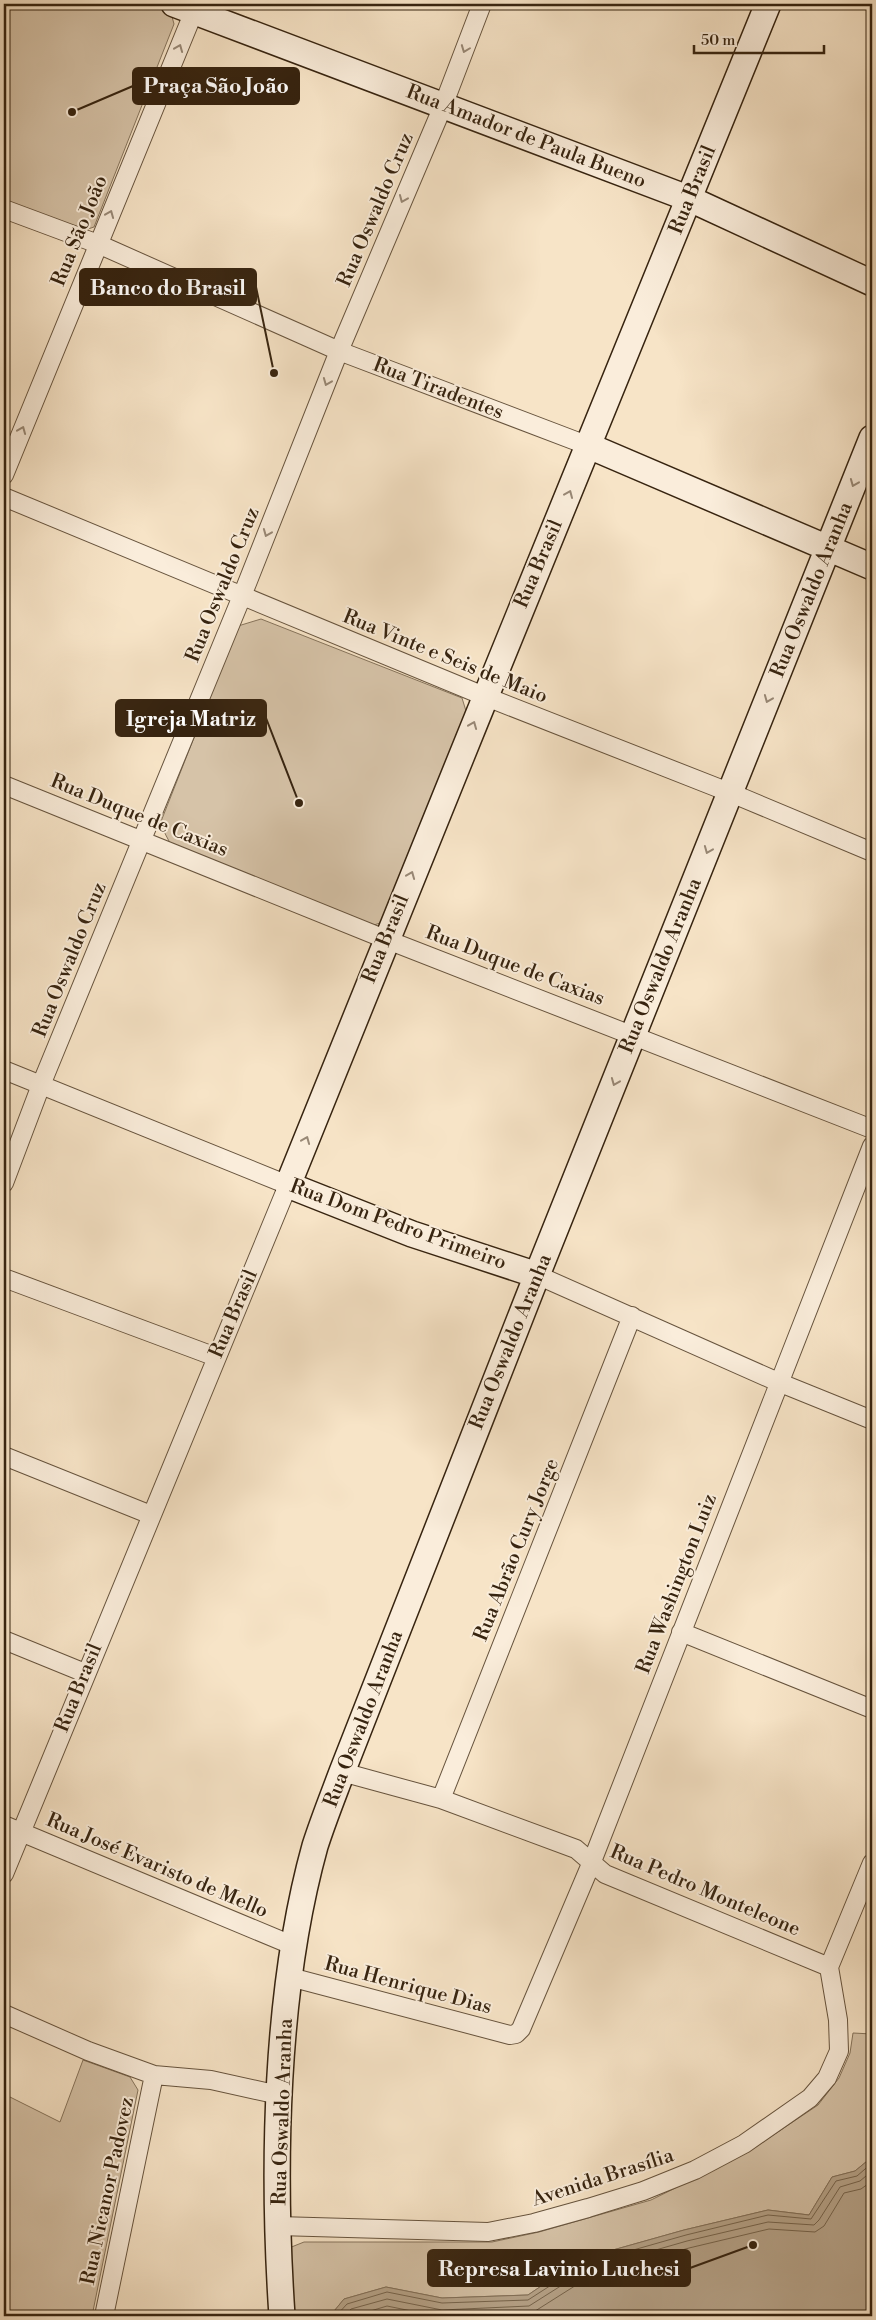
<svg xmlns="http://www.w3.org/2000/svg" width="876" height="2320" font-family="'Libre Bodoni',serif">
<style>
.green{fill:#d6c3a8;stroke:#86745c}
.water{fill:#b6a389;stroke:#837059}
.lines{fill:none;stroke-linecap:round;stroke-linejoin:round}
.shore{stroke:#76644c;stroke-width:1}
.street-casing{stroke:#67543e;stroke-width:20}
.secondary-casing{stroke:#372410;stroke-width:28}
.street{stroke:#faeddb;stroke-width:18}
.secondary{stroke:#faeddb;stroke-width:25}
.oneway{stroke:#988876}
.labels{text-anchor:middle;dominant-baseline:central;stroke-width:4;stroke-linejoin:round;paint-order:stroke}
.street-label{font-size:20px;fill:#372410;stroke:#faeddb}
.leader{fill:none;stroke:#372410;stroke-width:2}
.callout-dot{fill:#372410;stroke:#faeddb;stroke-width:2}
.callout{fill:#372410;stroke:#372410;stroke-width:2}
.callout-label{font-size:21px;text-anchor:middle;font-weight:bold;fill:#fff}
</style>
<rect width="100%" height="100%" fill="#f7e4c7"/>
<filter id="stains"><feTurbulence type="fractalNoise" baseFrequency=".004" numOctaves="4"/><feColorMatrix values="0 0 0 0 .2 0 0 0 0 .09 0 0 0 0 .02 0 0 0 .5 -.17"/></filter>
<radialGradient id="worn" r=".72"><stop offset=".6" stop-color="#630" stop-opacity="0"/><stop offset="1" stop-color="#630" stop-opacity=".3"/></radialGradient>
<path class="green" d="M4,4H149L171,13L174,24L94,227L82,231L4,200Z
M261,619L462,698L466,711L383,922L371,926L170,843L160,824L238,626Z
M853,2033L872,2034V2157L855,2171L832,2177L809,2215L768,2210L684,2230L581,2259L528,2295L442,2298L386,2287L344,2299L330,2316H292L289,2248L304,2242H492L539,2232L651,2200L748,2152L818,2105L839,2078L850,2053Z
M83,2060L130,2077L138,2090L92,2316H4V2094L60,2122Z"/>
<path class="water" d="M872,2157V2316H330L344,2299L386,2287L442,2298L528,2295L581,2259L684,2230L768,2210L809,2215L832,2177L855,2171Z"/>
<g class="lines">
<path class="shore" d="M336,2316L347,2304L387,2292L442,2303L528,2300L584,2264L686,2235L768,2215L811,2219L836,2181L857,2176L872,2163
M344,2316L351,2309L387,2299L442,2310L529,2306L586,2270L687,2241L768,2222L814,2225L819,2220L840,2187L860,2181L872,2171
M354,2316L387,2306L436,2316
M462,2316L532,2313L589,2277L689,2248L769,2229L815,2232L824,2226L844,2193L861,2189L872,2181"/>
<defs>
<path id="street" d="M4,209L98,244L339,351L589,446
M4,475L197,4
M4,497L484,696L731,793L872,852
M4,785L385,939L872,1129
M4,1070L288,1185L4,1874
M4,1183L41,1085L242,596L339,351L443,106L482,4
M537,1275L778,1382L872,1420
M4,1278L216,1357
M4,1456L151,1515
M681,1632L872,1709
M4,1640L85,1673
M342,1772L441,1799L576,1849L605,1874L829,1967
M441,1799L632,1316
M4,1825L294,1946
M829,1967L872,1863
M290,1977L510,2035L516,2034L521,2029L591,1864L872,1146
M4,2014L88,2051L154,2075L211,2080L279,2095
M278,2226L488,2232L534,2223L588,2208L643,2191L695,2170L744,2144L810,2098L827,2078L839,2051L838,2020L829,1967
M104,2316L154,2075"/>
<path id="secondary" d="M174,4L690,199L872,283
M589,446L872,567
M537,1275L412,1234L288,1185C445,790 610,399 768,4
M282,2316C272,2168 275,1990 315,1846C323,1821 333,1796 342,1772L537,1275L872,438"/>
</defs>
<use href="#street" class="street-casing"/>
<use href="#secondary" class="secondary-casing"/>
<use href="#street" class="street"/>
<use href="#secondary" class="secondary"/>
</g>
<defs><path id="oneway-chevron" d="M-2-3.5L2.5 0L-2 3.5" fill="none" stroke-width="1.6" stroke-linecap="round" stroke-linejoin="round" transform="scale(1.25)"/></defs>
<g class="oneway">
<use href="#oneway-chevron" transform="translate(179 48) rotate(-68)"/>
<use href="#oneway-chevron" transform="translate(465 49) rotate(111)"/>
<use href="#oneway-chevron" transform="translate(403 199) rotate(113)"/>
<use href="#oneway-chevron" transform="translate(110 214) rotate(-68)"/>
<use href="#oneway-chevron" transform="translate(327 382) rotate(112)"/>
<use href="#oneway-chevron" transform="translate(22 430) rotate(-68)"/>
<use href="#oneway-chevron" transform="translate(854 483) rotate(112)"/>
<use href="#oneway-chevron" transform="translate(569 494) rotate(-67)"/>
<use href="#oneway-chevron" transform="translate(267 533) rotate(112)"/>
<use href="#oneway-chevron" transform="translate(768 699) rotate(112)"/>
<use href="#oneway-chevron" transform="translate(473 725) rotate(-68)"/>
<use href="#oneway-chevron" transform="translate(708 850) rotate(112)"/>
<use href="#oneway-chevron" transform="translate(411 875) rotate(-68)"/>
<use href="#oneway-chevron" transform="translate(615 1082) rotate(112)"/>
<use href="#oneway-chevron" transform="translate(306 1140) rotate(-68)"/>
</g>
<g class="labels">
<g class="street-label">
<text transform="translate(526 137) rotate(21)">Rua Amador de Paula Bueno</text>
<text transform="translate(693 190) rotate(-68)">Rua Brasil</text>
<text transform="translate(376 210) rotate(-67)">Rua Oswaldo Cruz</text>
<text transform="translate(80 231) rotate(-68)">Rua São João</text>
<text transform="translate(438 389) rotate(21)">Rua Tiradentes</text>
<text transform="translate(539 564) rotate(-67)">Rua Brasil</text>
<text transform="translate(223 585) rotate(-68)">Rua Oswaldo Cruz</text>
<text transform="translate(812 590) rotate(-68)">Rua Oswaldo Aranha</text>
<text transform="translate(445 657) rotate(22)">Rua Vinte e Seis de Maio</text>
<text transform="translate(139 816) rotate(22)">Rua Duque de Caxias</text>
<text transform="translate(386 939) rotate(-68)">Rua Brasil</text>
<text transform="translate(70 960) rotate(-68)">Rua Oswaldo Cruz</text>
<text transform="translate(515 966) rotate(21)">Rua Duque de Caxias</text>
<text transform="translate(661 966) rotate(-68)">Rua Oswaldo Aranha</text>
<text transform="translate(398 1225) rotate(20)">Rua Dom Pedro Primeiro</text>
<text transform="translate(234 1314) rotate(-67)">Rua Brasil</text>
<text transform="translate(511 1342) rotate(-68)">Rua Oswaldo Aranha</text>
<text transform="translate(517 1550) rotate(-68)">Rua Abrão Cury Jorge</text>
<text transform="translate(677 1584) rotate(-69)">Rua Washington Luiz</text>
<text transform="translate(79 1688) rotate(-68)">Rua Brasil</text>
<text transform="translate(364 1719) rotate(-69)">Rua Oswaldo Aranha</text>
<text transform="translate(157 1866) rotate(23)">Rua José Evaristo de Mello</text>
<text transform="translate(705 1891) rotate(23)">Rua Pedro Monteleone</text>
<text transform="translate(408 1986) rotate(15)">Rua Henrique Dias</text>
<text transform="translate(283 2112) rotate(-88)">Rua Oswaldo Aranha</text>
<text transform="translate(603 2178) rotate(-18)">Avenida Brasília</text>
<text transform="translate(108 2191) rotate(-78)">Rua Nicanor Padovez</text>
</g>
</g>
<path class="leader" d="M72 112L133 86M274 373L256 287M299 803L266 718M753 2245L690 2268"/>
<g class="callout-dot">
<circle cx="72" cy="112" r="5"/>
<circle cx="274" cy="373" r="5"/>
<circle cx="299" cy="803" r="5"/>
<circle cx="753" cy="2245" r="5"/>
</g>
<g class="callout">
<rect x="133" y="68" width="166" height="36" rx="5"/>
<rect x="80" y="269" width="176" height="36" rx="5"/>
<rect x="116" y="700" width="150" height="36" rx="5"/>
<rect x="428" y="2250" width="262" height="36" rx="5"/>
</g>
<g class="callout-label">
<text x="216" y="93">Praça São João</text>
<text x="168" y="295">Banco do Brasil</text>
<text x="191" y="726">Igreja Matriz</text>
<text x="559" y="2276">Represa Lavinio Luchesi</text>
</g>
<rect width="876" height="2320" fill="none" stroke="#f7e4c7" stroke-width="20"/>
<rect x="5" y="5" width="866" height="2310" fill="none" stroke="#372410" stroke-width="2.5"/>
<rect x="10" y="10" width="856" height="2300" fill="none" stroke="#372410"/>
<path d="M694 45v8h130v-8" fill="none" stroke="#372410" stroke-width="2.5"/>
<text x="701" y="45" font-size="15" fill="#372410" stroke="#faeddb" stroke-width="4" paint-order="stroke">50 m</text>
<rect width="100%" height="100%" filter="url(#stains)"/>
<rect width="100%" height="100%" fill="url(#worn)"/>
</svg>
